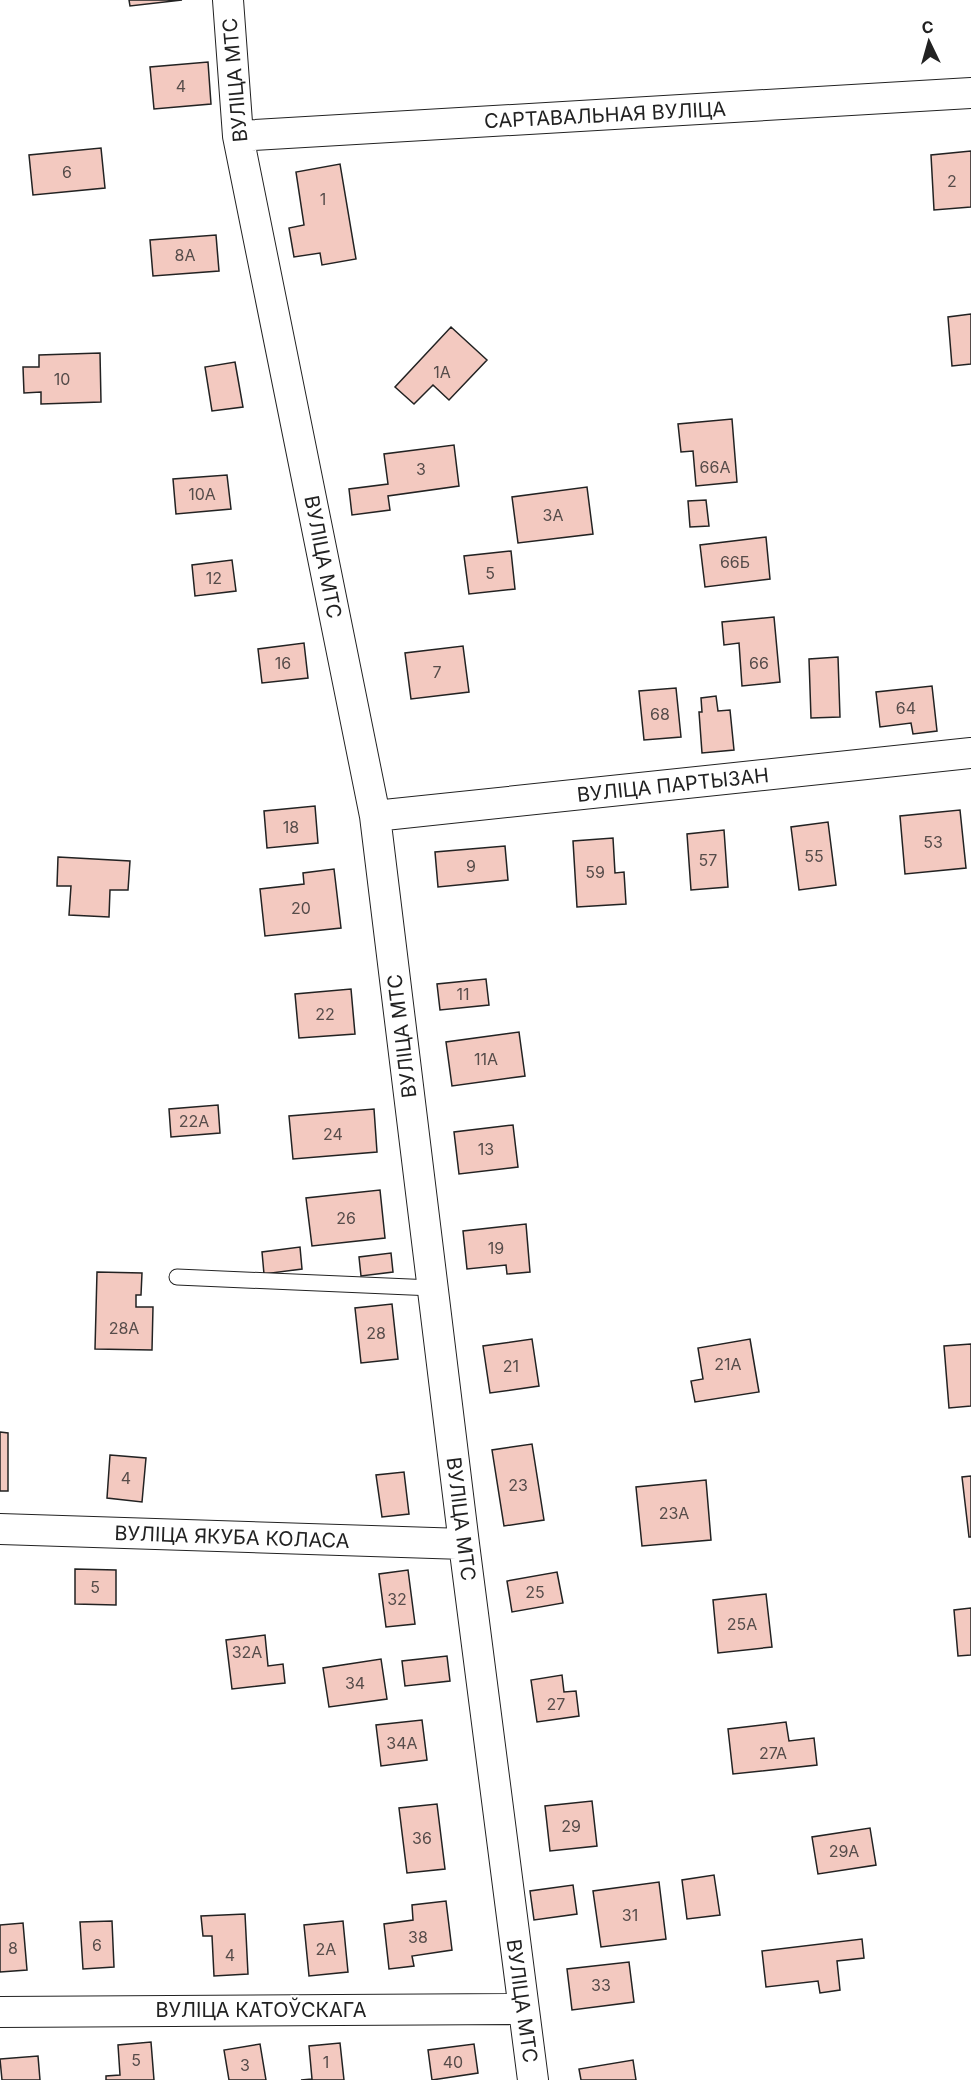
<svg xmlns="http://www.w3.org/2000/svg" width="971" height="2080" font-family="Inter,sans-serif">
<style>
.building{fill:#f3c9c0;stroke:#222;stroke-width:1.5}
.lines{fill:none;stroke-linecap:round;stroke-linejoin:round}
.service-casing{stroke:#222;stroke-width:17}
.minor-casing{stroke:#222;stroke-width:32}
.service{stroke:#fff;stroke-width:15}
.minor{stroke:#fff;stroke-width:30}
.labels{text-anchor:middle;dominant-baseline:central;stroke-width:4.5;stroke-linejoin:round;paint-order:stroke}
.number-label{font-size:16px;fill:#564c4a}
.street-label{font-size:20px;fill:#222;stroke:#fff}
</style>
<rect width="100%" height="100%" fill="#fff"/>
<path class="building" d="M129,0H182L130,6Z
M208,62L211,104L154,109L150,67Z
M101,148L105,188L33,195L29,155Z
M971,151V207L934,210L931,155Z
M340,164L356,259L322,265L320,253L294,257L289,228L304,225L296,172Z
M216,235L219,271L153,276L150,240Z
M971,314V364L952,366L948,317Z
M451,327L487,360L449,400L433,385L414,404L395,387Z
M100,353L101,402L41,404V392L24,393L23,367H39V355Z
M235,362L243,407L212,411L205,367Z
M732,419L737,482L696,486L693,451L681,452L678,424Z
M454,445L459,486L388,496L390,510L352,515L349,489L388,484L384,454Z
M227,475L231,509L176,514L173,479Z
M587,487L593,534L518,543L512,497Z
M706,500L709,526L690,527L688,501Z
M766,537L770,579L705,587L700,545Z
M511,551L515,589L469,594L464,556Z
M232,560L236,591L195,596L192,565Z
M774,617L780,682L742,686L739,643L724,645L722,622Z
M304,643L308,678L262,683L258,649Z
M463,646L469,692L411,699L405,653Z
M838,657L840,717L811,718L809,659Z
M932,686L937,731L913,734L911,723L880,727L876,692Z
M676,688L681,737L644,740L639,691Z
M716,696L718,711L730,710L734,750L702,753L699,712H702L701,698Z
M315,806L318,843L267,848L264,811Z
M960,810L966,868L905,874L900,816Z
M828,822L836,885L799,890L791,827Z
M724,830L728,887L691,890L687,834Z
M613,838L615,873L624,872L626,904L577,907L573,841Z
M505,846L508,880L438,887L435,852Z
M58,857L130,861L128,890H110L109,917L69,915L71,886H57Z
M334,869L341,928L265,936L260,889L304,884L303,873Z
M486,979L489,1005L440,1010L437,984Z
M351,989L355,1034L299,1038L295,994Z
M519,1032L525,1076L452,1086L446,1042Z
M218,1105L220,1133L171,1137L169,1109Z
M374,1109L377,1152L293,1159L289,1116Z
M513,1125L518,1167L459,1174L454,1132Z
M380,1190L385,1238L312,1246L306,1198Z
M526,1224L530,1272L507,1274L506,1265L467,1269L463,1231Z
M300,1247L302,1269L264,1274L262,1252Z
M391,1253L393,1272L361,1276L359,1257Z
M97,1272L142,1273L141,1295H136V1307H153L152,1350L95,1349Z
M392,1304L398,1359L361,1363L355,1308Z
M532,1339L539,1386L490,1393L483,1346Z
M750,1339L759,1392L695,1402L691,1381L703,1379L698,1348Z
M971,1344V1406L949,1408L944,1346Z
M0,1432L8,1433V1491H0Z
M532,1444L544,1520L504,1526L492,1450Z
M110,1455L146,1458L142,1502L107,1498Z
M404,1472L409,1514L382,1517L376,1475Z
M971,1476V1537H969L962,1477Z
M706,1480L711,1540L642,1546L636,1487Z
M75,1569L116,1570V1605L75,1604Z
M408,1570L415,1624L386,1627L379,1574Z
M557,1572L563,1603L512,1612L507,1581Z
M766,1594L772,1647L718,1653L713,1600Z
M971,1608V1655L958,1656L954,1610Z
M265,1635L268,1666L283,1664L285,1683L232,1689L226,1640Z
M447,1656L450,1681L405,1686L402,1661Z
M381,1659L387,1699L329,1707L323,1668Z
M562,1675L564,1692L576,1691L579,1716L537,1722L531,1680Z
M422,1720L427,1760L381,1766L376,1725Z
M786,1722L789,1741L814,1738L817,1765L733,1774L728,1729Z
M592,1801L597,1846L550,1851L545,1806Z
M437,1804L445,1869L407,1873L399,1808Z
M870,1828L876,1865L818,1874L812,1837Z
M714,1875L720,1915L687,1919L682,1880Z
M659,1882L666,1939L601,1947L593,1891Z
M573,1885L577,1914L534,1920L530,1891Z
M446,1901L452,1950L412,1956L414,1966L389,1969L384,1924L413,1920L412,1905Z
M245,1914L248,1974L214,1976L212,1936H203L201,1916Z
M112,1921L114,1967L83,1969L80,1922Z
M343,1921L348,1972L309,1976L304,1925Z
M23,1923L27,1970L0,1972V1925Z
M862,1939L864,1958L837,1961L840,1990L820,1993L818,1981L766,1987L762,1951Z
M629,1962L634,2002L572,2010L567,1969Z
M151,2042L154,2080H106V2076L120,2075L118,2045Z
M340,2043L344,2080H301L312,2079L309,2046Z
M260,2044L266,2080H229L224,2050Z
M474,2044L478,2073L432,2080L428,2050Z
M38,2056L40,2080H2L0,2059Z
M633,2060L636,2080H581L579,2069Z"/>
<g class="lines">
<defs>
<path id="service" d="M177,1277L433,1288"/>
<path id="minor" d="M228,0L238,136L375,816L464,1544L533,2080
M238,136L971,93
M375,816L971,753
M0,1529L464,1544
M0,2012L522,2009"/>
</defs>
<use href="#service" class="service-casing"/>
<use href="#minor" class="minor-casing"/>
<use href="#service" class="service"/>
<use href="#minor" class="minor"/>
</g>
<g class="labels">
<g class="number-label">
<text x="181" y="86">4</text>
<text x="67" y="172">6</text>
<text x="952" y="181">2</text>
<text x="323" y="199">1</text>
<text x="185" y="255">8А</text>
<text x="442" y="372">1А</text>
<text x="62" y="379">10</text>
<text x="715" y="467">66А</text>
<text x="421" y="469">3</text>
<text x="202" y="494">10А</text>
<text x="553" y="515">3А</text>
<text x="735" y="562">66Б</text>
<text x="490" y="573">5</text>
<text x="214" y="578">12</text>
<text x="283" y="663">16</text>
<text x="759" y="663">66</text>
<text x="437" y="672">7</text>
<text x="906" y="708">64</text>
<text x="660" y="714">68</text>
<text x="291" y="827">18</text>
<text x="933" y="842">53</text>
<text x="814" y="856">55</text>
<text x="708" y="860">57</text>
<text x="471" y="866">9</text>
<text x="595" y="872">59</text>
<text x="301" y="908">20</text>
<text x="463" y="994">11</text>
<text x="325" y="1014">22</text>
<text x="486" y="1059">11А</text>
<text x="194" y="1121">22А</text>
<text x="333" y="1134">24</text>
<text x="486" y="1149">13</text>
<text x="346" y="1218">26</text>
<text x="496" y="1248">19</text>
<text x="124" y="1328">28А</text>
<text x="376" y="1333">28</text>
<text x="728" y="1364">21А</text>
<text x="511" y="1366">21</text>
<text x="126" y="1478">4</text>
<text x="518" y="1485">23</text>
<text x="674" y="1513">23А</text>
<text x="95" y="1587">5</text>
<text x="535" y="1592">25</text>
<text x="397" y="1599">32</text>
<text x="742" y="1624">25А</text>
<text x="247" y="1652">32А</text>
<text x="355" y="1683">34</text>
<text x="556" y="1704">27</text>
<text x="402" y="1743">34А</text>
<text x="773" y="1753">27А</text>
<text x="571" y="1826">29</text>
<text x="422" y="1838">36</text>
<text x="844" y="1851">29А</text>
<text x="630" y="1915">31</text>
<text x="418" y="1937">38</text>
<text x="97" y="1945">6</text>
<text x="13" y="1948">8</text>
<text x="326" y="1949">2А</text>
<text x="230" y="1955">4</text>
<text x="601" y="1985">33</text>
<text x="136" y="2060">5</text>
<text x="326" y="2062">1</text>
<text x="453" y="2062">40</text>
<text x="245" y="2065">3</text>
</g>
<g class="street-label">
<text transform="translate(235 80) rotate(-95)">ВУЛІЦА МТС</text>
<text transform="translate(605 115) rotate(-3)">САРТАВАЛЬНАЯ ВУЛІЦА</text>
<text transform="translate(323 557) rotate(79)">ВУЛІЦА МТС</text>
<text transform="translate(673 785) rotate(-6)">ВУЛІЦА ПАРТЫЗАН</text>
<text transform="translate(402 1036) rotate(-97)">ВУЛІЦА МТС</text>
<text transform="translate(461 1519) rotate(83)">ВУЛІЦА МТС</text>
<text transform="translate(232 1537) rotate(2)">ВУЛІЦА ЯКУБА КОЛАСА</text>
<text transform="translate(522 2001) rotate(82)">ВУЛІЦА МТС</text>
<text x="261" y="2010">ВУЛІЦА КАТОЎСКАГА</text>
</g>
</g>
<g transform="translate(929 42) rotate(355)" stroke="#ffffff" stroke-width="4.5" paint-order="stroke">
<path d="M0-4.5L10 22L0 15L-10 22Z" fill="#222222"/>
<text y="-9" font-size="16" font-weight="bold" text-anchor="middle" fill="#222222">С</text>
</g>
</svg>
